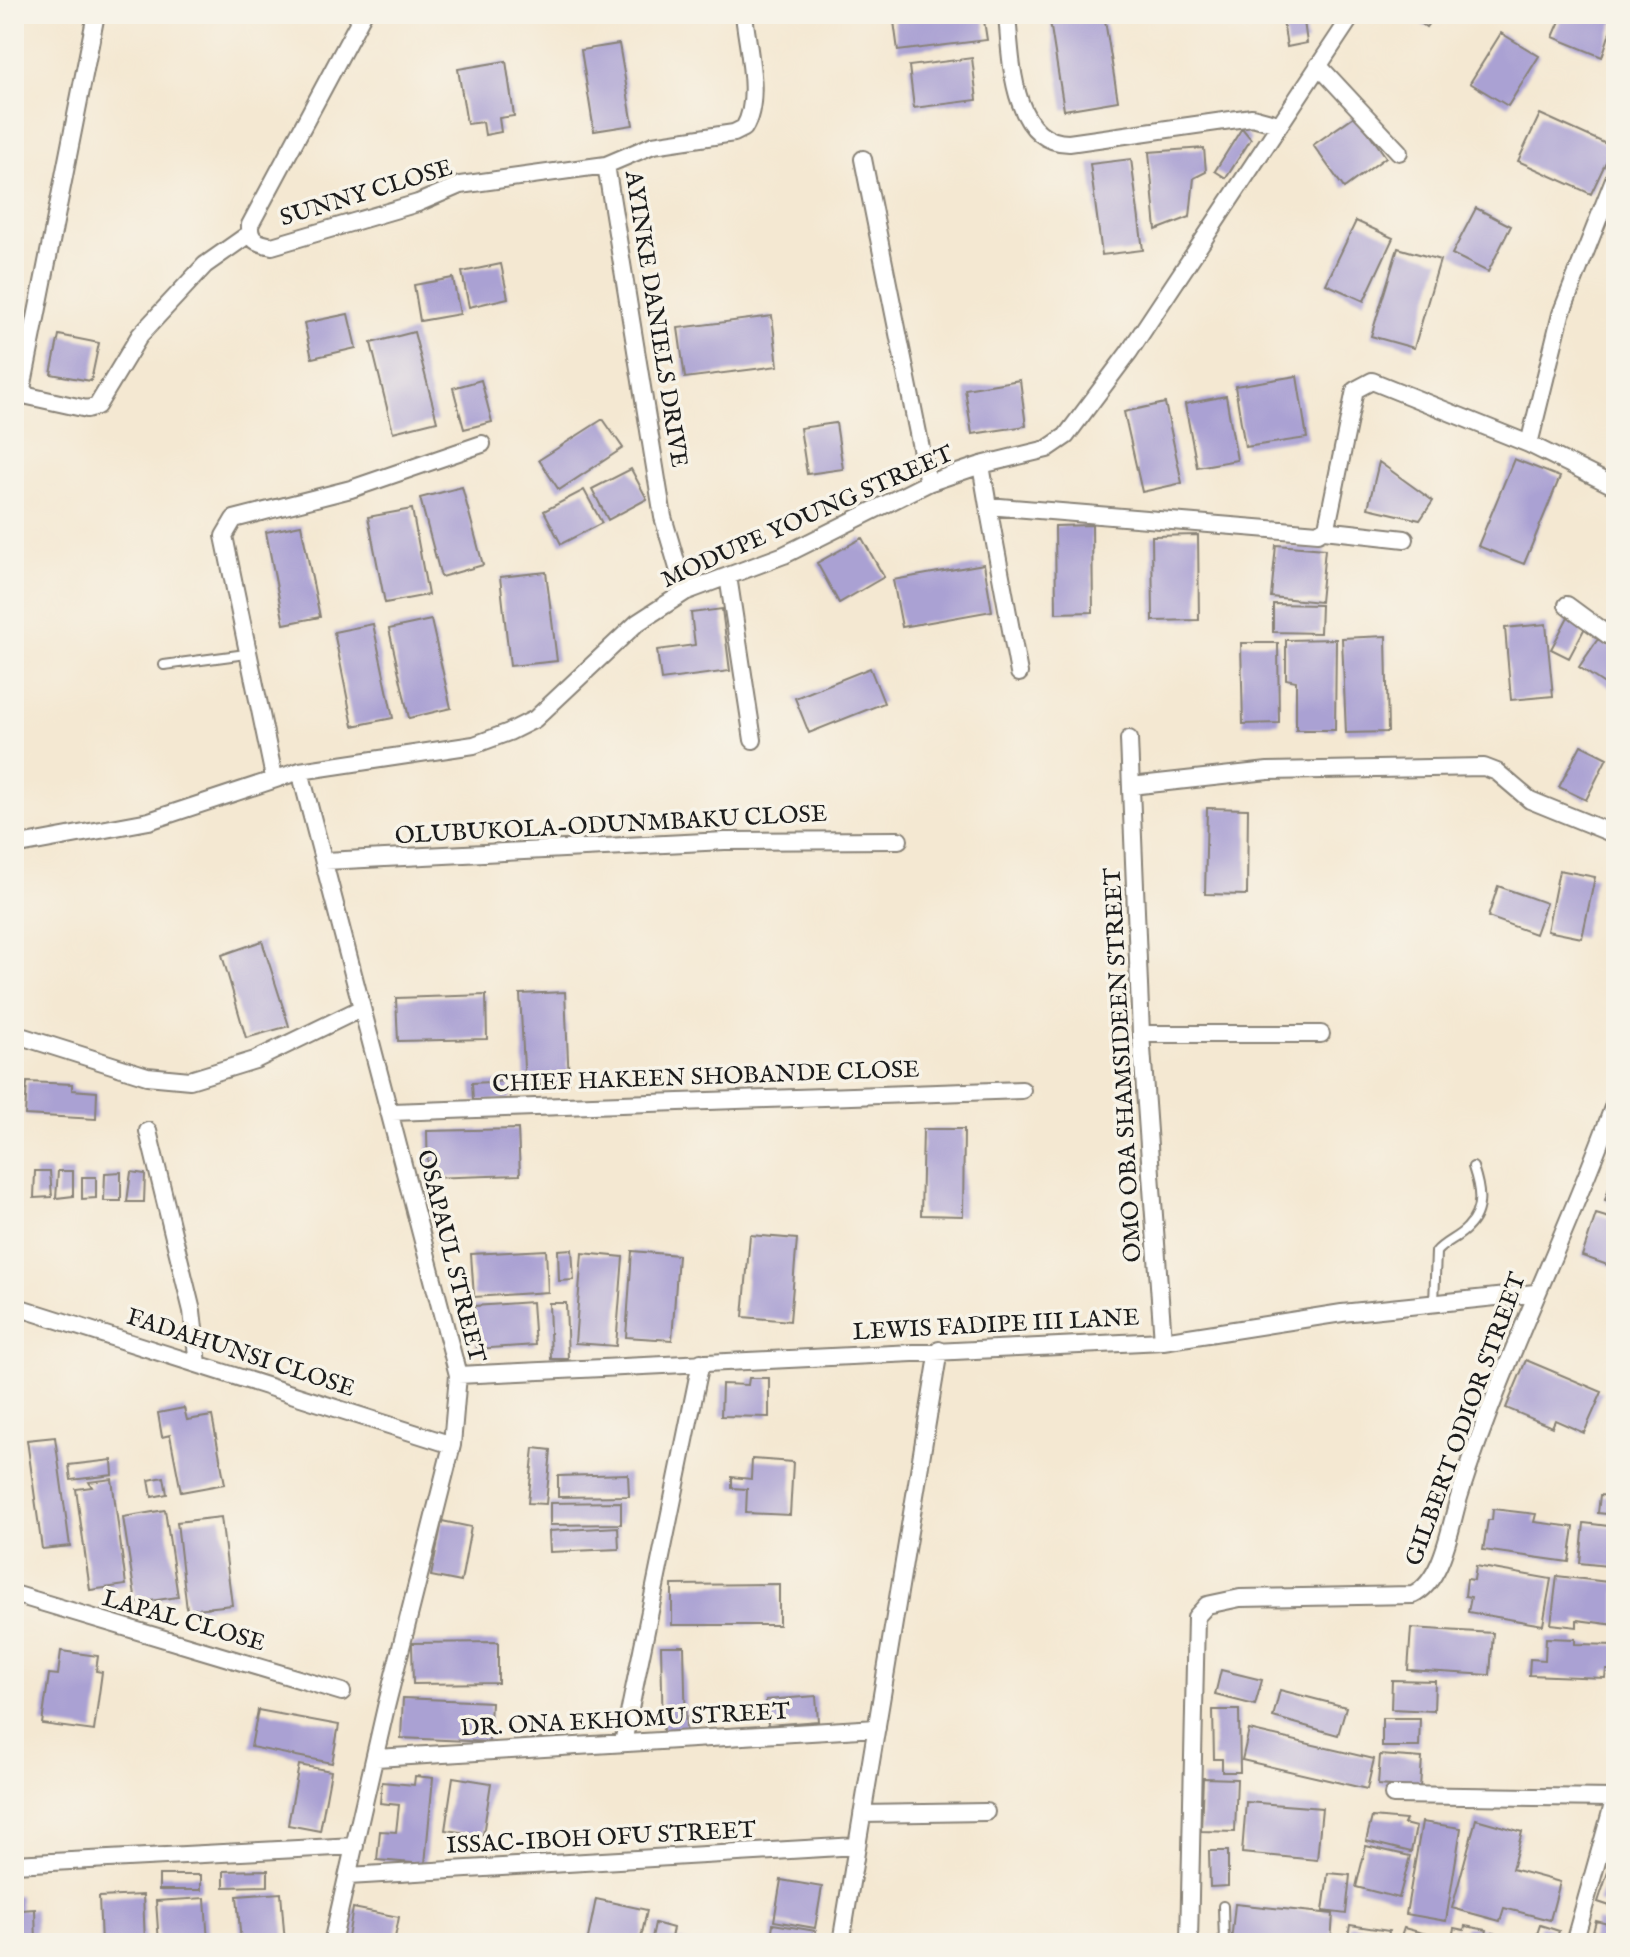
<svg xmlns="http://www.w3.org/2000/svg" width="1630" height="1957" font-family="'IM FELL English',serif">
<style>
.building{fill:#aaa1d3}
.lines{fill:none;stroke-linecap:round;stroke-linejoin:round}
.service-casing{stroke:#888277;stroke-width:12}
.minor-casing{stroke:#888277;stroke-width:20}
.service{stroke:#fff;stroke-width:8}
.minor{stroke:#fff;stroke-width:16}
.labels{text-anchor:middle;stroke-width:7;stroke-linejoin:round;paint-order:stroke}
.street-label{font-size:24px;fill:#1c1c1c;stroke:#f7f3e8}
</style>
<rect width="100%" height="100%" fill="#f7f3e8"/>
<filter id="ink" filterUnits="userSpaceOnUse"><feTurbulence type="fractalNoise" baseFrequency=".0125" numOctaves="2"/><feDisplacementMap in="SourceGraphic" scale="16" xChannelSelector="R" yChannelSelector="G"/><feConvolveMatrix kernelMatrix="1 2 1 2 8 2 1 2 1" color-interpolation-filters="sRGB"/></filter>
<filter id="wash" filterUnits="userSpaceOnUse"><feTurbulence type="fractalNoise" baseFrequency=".006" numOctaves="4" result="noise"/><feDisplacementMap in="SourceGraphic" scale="32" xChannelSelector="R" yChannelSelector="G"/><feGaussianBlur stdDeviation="1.8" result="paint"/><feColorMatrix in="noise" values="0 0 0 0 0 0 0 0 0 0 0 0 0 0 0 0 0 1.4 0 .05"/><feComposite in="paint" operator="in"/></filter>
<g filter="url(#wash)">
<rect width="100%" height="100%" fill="#f4e8d2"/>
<g id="blocks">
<path class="building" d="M893 14H983L987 40 898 51Z
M1104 14 1118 101 1064 110 1049 15Z
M1282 14H1303L1307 43 1287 47Z
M1408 14H1436L1426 27Z
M1563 14H1616L1602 57 1553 37Z
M1501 33 1539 56 1508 106 1470 83Z
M619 44 633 125 594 131 581 50Z
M972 58 977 100 914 108 909 66Z
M506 61 514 116 499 118 501 132 485 135 483 122 467 124 458 69Z
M1540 114 1613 147 1591 194 1518 161Z
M1356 115 1386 157 1344 188 1313 145Z
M1242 128 1251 139 1226 178 1215 171Z
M1204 148 1206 172 1194 178 1190 217 1156 230 1149 152Z
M1131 159 1143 250 1102 255 1090 164Z
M1476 208 1511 226 1488 272 1452 254Z
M1356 221 1393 238 1364 301 1326 284Z
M1398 248 1440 260 1414 348 1371 336Z
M501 264 508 298 469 307 462 272Z
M453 278 460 314 420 321 414 285Z
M348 314 356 348 312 358 304 323Z
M772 316 778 366 685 378 678 328Z
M414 332 437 421 393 432 371 343Z
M59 335 99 343 91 381 51 374Z
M1297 376 1307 438 1245 447 1235 386Z
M481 380 492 422 464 429 453 388Z
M1020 380 1026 426 972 434 965 389Z
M1226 396 1237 460 1197 467 1185 404Z
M1165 403 1182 483 1142 492 1124 412Z
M603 419 623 448 559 490 539 460Z
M836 423 843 469 807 474 800 428Z
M1514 459 1560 477 1524 564 1478 546Z
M1379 462 1433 501 1420 520 1368 508Z
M631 469 647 499 608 520 592 489Z
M462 487 483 565 441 577 420 498Z
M584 490 602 523 561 544 544 511Z
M412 509 428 595 385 603 368 517Z
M301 525 320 617 284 624 266 532Z
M1092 525 1093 612 1056 613 1055 526Z
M1198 535 1199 620 1153 621 1152 536Z
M862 538 884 577 839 603 817 563Z
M1276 545 1325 549 1320 602 1271 597Z
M984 564 992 611 902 627 893 580Z
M546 572 557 661 510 666 500 577Z
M1273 604 1321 605 1320 633 1273 632Z
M722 609 730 671 661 680 657 650 695 645 691 613Z
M1570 613 1588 622 1569 658 1551 649Z
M431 620 451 708 409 718 389 629Z
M373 624 393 718 353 726 334 632Z
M1546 624 1553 696 1511 700 1505 628Z
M1386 636 1388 732 1346 733 1342 638Z
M1336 639 1335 730H1296V681L1286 679V640Z
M1598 639 1616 651V684L1612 689 1579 667Z
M1241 643H1278L1279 723 1243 724Z
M870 668 884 703 809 733 795 698Z
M1581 745 1607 758 1586 800 1559 787Z
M1207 808 1248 809 1247 895 1205 894Z
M1559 870 1595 877 1582 938 1547 931Z
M1498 886 1546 903 1535 934 1488 917Z
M262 941 289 1026 246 1038 222 955Z
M565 992 569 1083 525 1086 520 994Z
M486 995 487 1039 398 1041 396 998Z
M509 1081 510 1099 473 1101 472 1083Z
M27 1082 72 1084V1090L97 1092 96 1119 25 1115Z
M518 1129 520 1175 428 1178 427 1131Z
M923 1129H964L963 1216 921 1215Z
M1615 1170H1616V1204L1605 1200Z
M35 1171H50L52 1197 34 1198Z
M58 1171H73V1196L56 1198Z
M121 1172V1201H104L105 1173Z
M131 1172 145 1174 144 1202H127Z
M82 1177H96V1198L82 1199Z
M1596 1214 1616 1220V1268L1582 1256Z
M750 1235 797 1239 790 1321 743 1317Z
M572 1249 574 1280 559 1281 558 1250Z
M546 1250 548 1292 474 1297 471 1254Z
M632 1251 678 1255 672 1340 626 1337Z
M582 1253 623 1257 616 1346 575 1343Z
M532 1302 535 1345 477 1349 474 1306Z
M549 1303H566L568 1359H551Z
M1526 1360 1602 1392 1584 1433 1555 1420 1552 1427 1506 1408Z
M749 1378H769V1417L721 1416 722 1384 748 1385Z
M184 1408 187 1420 212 1416 225 1484 181 1492 170 1435 162 1437 158 1413Z
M55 1437 70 1546 42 1549 27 1440Z
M534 1448 551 1450 546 1504 528 1503Z
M752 1459 793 1462 790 1515 746 1513 747 1489 732 1488V1477L751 1479Z
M112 1460 113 1475 71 1480 69 1465Z
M628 1474 629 1496 558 1497V1476Z
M164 1477 167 1494 152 1497 149 1480Z
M112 1479 126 1585 90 1590 76 1489 92 1487 89 1482Z
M1600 1495 1616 1497V1515L1598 1513Z
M621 1502V1524L550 1525V1503Z
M1493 1509 1536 1514 1534 1522 1574 1527 1569 1562 1483 1550 1488 1520H1492Z
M165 1510 178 1597 136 1603 123 1517Z
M221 1517 232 1605 187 1610 177 1522Z
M442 1521 471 1527 461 1582 431 1576Z
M1584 1523 1616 1527V1567L1580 1563Z
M618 1527 619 1549 550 1552 549 1531Z
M1476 1566 1551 1579 1543 1625 1468 1612 1471 1597 1465 1596 1467 1579 1474 1580Z
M1557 1576 1616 1583V1625L1577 1620V1627L1551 1624Z
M779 1584V1625H672V1585Z
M1411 1628 1493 1633 1490 1675 1408 1670Z
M1546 1638 1575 1639V1644L1616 1645V1670H1606L1605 1678 1529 1675 1530 1659 1545 1660Z
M498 1642V1683L413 1684 412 1643Z
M661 1646H684L686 1733H663Z
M61 1651 98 1656 96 1671 102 1672 94 1731 42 1724 49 1674 58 1675Z
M1221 1670 1262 1680 1255 1705 1215 1695Z
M1392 1680 1435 1681 1434 1711 1391 1709Z
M1280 1690 1346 1707 1338 1735 1273 1717Z
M816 1696 818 1721 768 1725 766 1700Z
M403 1698 491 1702 489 1742 401 1738Z
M258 1710 339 1725 332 1763 251 1747Z
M1213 1710H1239L1240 1772H1222V1759H1214Z
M1382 1718H1420L1419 1747H1382Z
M1249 1730 1374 1759 1367 1789 1242 1760Z
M1380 1755 1422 1758 1420 1788 1378 1785Z
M299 1765 331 1771 320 1831 288 1825Z
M415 1776 433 1778 425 1864 377 1860 380 1831 396 1832 399 1805 380 1803 382 1782 414 1785Z
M453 1777 491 1783 483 1835 445 1830Z
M1203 1778 1237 1779 1235 1832 1201 1831Z
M1246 1802 1322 1808 1317 1860 1242 1853Z
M1372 1817 1406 1820 1404 1824 1416 1827 1411 1852 1366 1841Z
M1476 1819 1522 1832 1512 1869 1560 1882 1550 1920 1504 1908 1500 1921 1452 1908Z
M1422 1822 1461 1828 1446 1921 1406 1914Z
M1366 1846 1410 1856 1399 1898 1356 1887Z
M1209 1851H1228V1886L1210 1887Z
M1613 1857 1616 1858V1908L1598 1902Z
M268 1870V1886L224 1887V1871Z
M1328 1873 1350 1875 1346 1914 1323 1911Z
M159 1875H201V1890H159Z
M781 1880 822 1887 815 1928 774 1921Z
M281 1893 285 1943H241L237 1896Z
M14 1895H20L21 1910 35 1909 36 1943H14Z
M143 1895 145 1943H101L99 1897Z
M205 1898 208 1943H159L156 1901Z
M596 1899 647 1910 640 1943H587Z
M1235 1904 1333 1914 1331 1943 1231 1942Z
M353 1908 399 1917 394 1943H347Z
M1596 1921 1616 1926V1943H1590Z
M655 1923 673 1928 671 1937 690 1943H651Z
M773 1924 816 1931 814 1943H770Z
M1350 1925 1389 1931 1387 1943H1347Z
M1540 1925 1559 1931 1555 1943H1534Z
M1465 1926 1487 1930 1484 1943H1451L1454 1928 1464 1930Z
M1404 1928 1445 1939 1444 1943H1399Z
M1493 1933 1518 1939 1517 1943H1490Z"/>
</g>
</g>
<g filter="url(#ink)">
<use href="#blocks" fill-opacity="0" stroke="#888277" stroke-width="2"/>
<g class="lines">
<defs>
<path id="service" d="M164 665 246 654
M1434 1303 1436 1252C1444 1242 1458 1238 1467 1228 1485 1210 1480 1188 1473 1167
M1223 1906 1224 1943"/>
<path id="minor" d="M96 14 22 389 28 396 87 409 97 406 140 335 205 265 249 234
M363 14 250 225C249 241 258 243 272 246L418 203 460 185 606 165 653 145 734 133 744 128C762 99 747 47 744 14
M1007 14C1011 57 1011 143 1069 143L1252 117 1278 124
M1318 65 1399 152
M863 159 928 483
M606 165 663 517 685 592
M1529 444 1561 314 1616 174
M981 465 988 506 1318 533 1327 527 1355 390 1372 381 1529 444 1616 487
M988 506 1019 673
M1324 530 1405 539
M728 576 753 740
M1567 605 1616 641
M1129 739 1141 1034 1163 1341
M300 771 458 1375 452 1445 386 1707 332 1943
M274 777 224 536 234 519 351 489 482 444
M1131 786 1268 771 1484 767 1497 772 1530 800 1616 835
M14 846 149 821 300 771 474 745 509 732 535 719 637 623 685 592 784 555 928 483 981 465 1047 449 1066 436 1129 352 1353 14
M325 861 725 841 899 840
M14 1034 147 1076 190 1080 255 1060 362 1008
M1141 1034H1321
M392 1112 1022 1090
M148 1131 192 1311 198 1364
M14 1306 452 1445
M458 1375 1163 1341 1342 1313 1535 1293
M14 1594 342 1692
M623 1743 701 1362
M376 1758 877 1728
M1393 1795 1614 1798
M862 1814 986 1812
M14 1864 355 1846
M348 1876 857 1846
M841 1943 939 1350
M1189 1943 1196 1617 1207 1605 1240 1598 1413 1595C1444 1580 1450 1525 1460 1494 1503 1358 1569 1232 1616 1099
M1574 1943 1616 1794"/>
</defs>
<use href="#service" class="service-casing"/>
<use href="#minor" class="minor-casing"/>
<use href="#service" class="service"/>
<use href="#minor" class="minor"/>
</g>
</g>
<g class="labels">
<g class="street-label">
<text transform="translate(366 192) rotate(-17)" y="8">SUNNY CLOSE</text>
<text transform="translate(657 319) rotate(81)" y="8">AYINKE DANIELS DRIVE</text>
<text transform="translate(807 516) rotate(-24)" y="8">MODUPE YOUNG STREET</text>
<text transform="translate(611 824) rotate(-3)" y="8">OLUBUKOLA-ODUNMBAKU CLOSE</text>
<text transform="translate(1122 1065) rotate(-93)" y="8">OMO OBA SHAMSIDEEN STREET</text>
<text transform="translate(706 1076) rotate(-2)" y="8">CHIEF HAKEEN SHOBANDE CLOSE</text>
<text transform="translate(452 1256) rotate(76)" y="8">OSAPAUL STREET</text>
<text transform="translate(996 1324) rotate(-3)" y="8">LEWIS FADIPE III LANE</text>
<text transform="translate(241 1352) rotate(18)" y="8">FADAHUNSI CLOSE</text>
<text transform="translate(1465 1419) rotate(-70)" y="8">GILBERT ODIOR STREET</text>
<text transform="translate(184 1620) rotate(16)" y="8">LAPAL CLOSE</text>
<text transform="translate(625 1719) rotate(-3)" y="8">DR. ONA EKHOMU STREET</text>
<text transform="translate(601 1837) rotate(-3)" y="8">ISSAC-IBOH OFU STREET</text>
</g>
</g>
<rect width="1630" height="1957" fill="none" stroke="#f7f3e8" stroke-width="48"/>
</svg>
